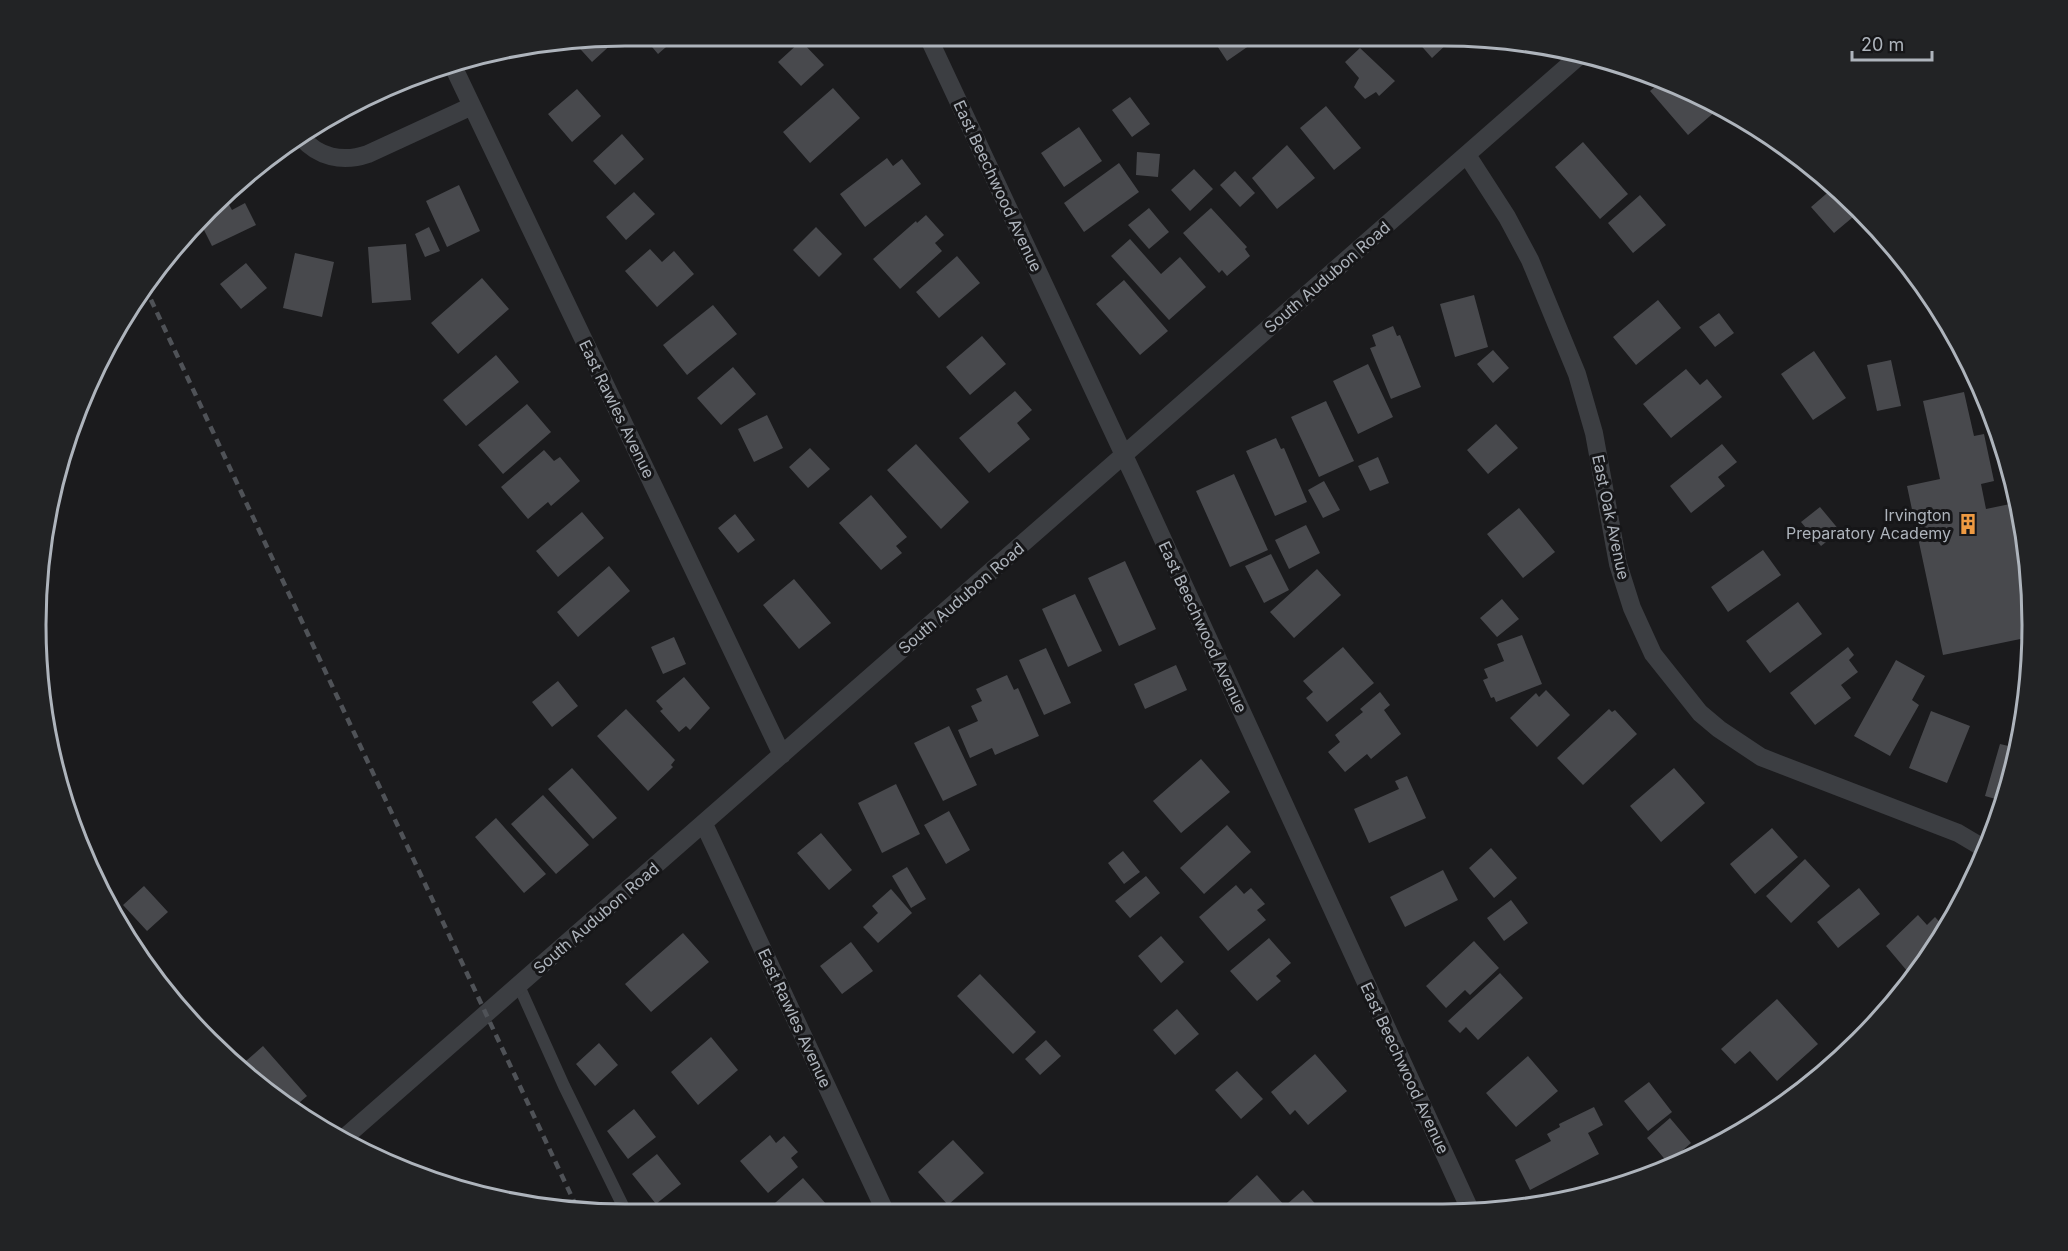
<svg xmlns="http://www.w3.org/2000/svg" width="2068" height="1251" font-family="Inter,sans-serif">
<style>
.building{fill:#48494d}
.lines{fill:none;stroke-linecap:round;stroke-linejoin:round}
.service{stroke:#3c3e42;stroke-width:12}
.minor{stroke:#3c3e42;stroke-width:18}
.rail{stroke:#4f5257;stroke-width:4.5;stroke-dasharray:8 6;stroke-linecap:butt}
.labels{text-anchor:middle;stroke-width:6;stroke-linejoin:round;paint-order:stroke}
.street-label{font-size:16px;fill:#aeb4bc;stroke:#161618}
.poi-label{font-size:16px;fill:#aeb4bc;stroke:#161618;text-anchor:end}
.rim{fill:none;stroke:#aeb4bc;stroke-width:3}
</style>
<rect width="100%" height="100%" fill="#1b1b1d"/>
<path class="building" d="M573 41H615L592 62Z
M647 41H673L658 54Z
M801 41 824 65 801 86 778 62Z
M1214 41H1252L1253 43 1227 61Z
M1417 41H1450L1432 58Z
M1360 48 1395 81 1379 96 1376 92 1365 99 1354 87 1359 78 1345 62Z
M1663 80 1668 81 1717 110 1688 135 1650 91Z
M833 88 860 118 810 163 783 132Z
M577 89 601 116 572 142 548 114Z
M1130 97 1150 124 1132 137 1112 110Z
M1326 106 1361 148 1334 170 1300 128Z
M1079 127 1102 161 1064 187 1041 153Z
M622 134 644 159 615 185 593 161Z
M1583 142 1628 194 1600 219 1555 167Z
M1287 145 1315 178 1277 209 1252 178Z
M1137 152 1160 154 1158 177 1136 175Z
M887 158 893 166 902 159 921 184 865 227 840 194Z
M1119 163 1139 192 1084 232 1064 203Z
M1194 169 1213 189 1190 211 1171 190Z
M1235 171 1255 193 1240 207 1220 185Z
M459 185 480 231 447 247 426 201Z
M1833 188 1859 212 1834 233 1811 207Z
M634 192 655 214 626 240 606 217Z
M1640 195 1666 225 1633 253 1608 223Z
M226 199 232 210 245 203 256 225 212 246 199 220 212 206Z
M1149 208 1169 232 1149 249 1128 225Z
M1211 208 1247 247 1245 249 1250 256 1227 276 1222 270 1219 273 1183 233Z
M926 215 944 235 935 243 942 251 900 289 873 259 916 221 917 223Z
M429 227 440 251 425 257 415 234Z
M816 227 842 254 819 277 793 250Z
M1130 239 1161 274 1180 257 1206 287 1169 320 1111 256Z
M406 244 411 300 372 303 368 247Z
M650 249 662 262 674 251 694 274 657 307 625 271Z
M295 253 334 262 322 317 283 308Z
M957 256 980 283 939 318 916 292Z
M246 263 267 288 241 309 220 284Z
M482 278 509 309 458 354 431 323Z
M1124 280 1168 331 1140 355 1096 304Z
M1474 295 1488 347 1455 357 1440 304Z
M1658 300 1681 328 1636 365 1613 337Z
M713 305 737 334 687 375 663 345Z
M1719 313 1734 333 1715 347 1699 327Z
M1393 326 1397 336 1400 335 1421 387 1391 399 1370 348 1376 346 1372 335Z
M982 336 1006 364 970 395 946 367Z
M1493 350 1509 368 1493 383 1477 364Z
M1814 351 1846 398 1813 420 1781 374Z
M496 355 519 382 466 426 443 400Z
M1891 360 1901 406 1877 411 1867 365Z
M1368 364 1393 417 1358 434 1333 381Z
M733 367 756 394 721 425 697 398Z
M1686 369 1700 385 1707 379 1722 397 1671 438 1643 404Z
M1015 391 1032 410 1017 423 1030 439 989 473 959 438Z
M1964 392 1974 436 1984 434 1994 481 1981 484 1986 509 2010 504 2006 487 2012 486 2025 540H2022L2027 566 2030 637 1943 655 1907 486 1940 479 1923 401Z
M1326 401 1354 461 1319 477 1291 417Z
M527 404 551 432 503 474 478 445Z
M767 415 783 448 754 462 738 429Z
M1496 424 1518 448 1488 474 1467 450Z
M1276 438 1281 449 1284 448 1307 502 1275 516 1246 451Z
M916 444 969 502 941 529 887 470Z
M1722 444 1737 462 1718 477 1725 486 1691 513 1670 486Z
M810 448 830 469 808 488 789 467Z
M544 450 554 461 560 457 580 481 551 506 548 502 528 519 501 487Z
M1378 457 1389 483 1370 491 1358 466Z
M1234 474 1268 550 1230 567 1196 491Z
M1324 481 1340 510 1323 518 1308 490Z
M871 495 907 537 896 546 902 553 881 570 839 523Z
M1820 507 1840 531 1821 546 1801 522Z
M1519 508 1555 552 1523 578 1487 534Z
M582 512 604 538 558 577 536 551Z
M735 514 755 540 738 553 718 528Z
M1306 525 1320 553 1289 569 1275 540Z
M1763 550 1781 575 1728 612 1711 587Z
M1271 554 1289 590 1264 603 1245 566Z
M1125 561 1156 629 1119 646 1088 578Z
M609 566 630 591 578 637 557 612Z
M1317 569 1341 595 1294 638 1270 612Z
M794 579 831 623 799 649 763 605Z
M1075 594 1102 651 1068 667 1042 609Z
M1502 599 1519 619 1497 637 1480 618Z
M1798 602 1822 634 1770 673 1746 641Z
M1522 635 1542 684 1496 702 1494 697 1491 698 1483 680 1488 678 1484 669 1504 661 1497 644Z
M674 637 686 664 663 674 651 647Z
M1343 647 1374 683 1327 722 1306 698 1313 692 1303 681Z
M1848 647 1854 655 1849 660 1858 672 1841 685 1851 698 1815 725 1790 693Z
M1046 648 1071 703 1044 715 1019 660Z
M1896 660 1925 676 1912 700 1919 705 1890 756 1854 736Z
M1176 665 1187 690 1145 709 1134 684Z
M1007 675 1014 690 1018 688 1039 736 995 755 992 748 970 758 958 730 978 721 971 706 982 701 976 689Z
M684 677 710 708 690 730 686 726 679 732 660 711 663 709 656 701Z
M558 681 578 706 552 727 532 702Z
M1546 690 1570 715 1537 747 1510 718 1536 693 1539 697Z
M1380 692 1390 705 1384 710 1401 734 1371 759 1367 754 1345 772 1328 752 1340 742 1335 735 1363 712 1360 709Z
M626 709 675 760 671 765 673 767 648 791 597 736Z
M1609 709 1612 712 1615 710 1637 734 1583 785 1557 758Z
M1931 711 1970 726 1947 783 1909 768Z
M949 726 977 785 943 801 914 743Z
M2000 744 2017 748 2012 778 2003 801 1985 796Z
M1201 759 1230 792 1181 833 1153 801Z
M572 768 617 818 593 839 548 789Z
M1674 768 1705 803 1661 842 1630 806Z
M1407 776 1426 818 1369 843 1354 809 1399 789 1395 781Z
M896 784 920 834 882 853 858 803Z
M543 795 589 845 556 874 511 824Z
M949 811 970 850 946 864 924 825Z
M496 818 546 874 524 893 475 837Z
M1227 825 1251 852 1204 894 1180 868Z
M1772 828 1798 857 1755 894 1730 864Z
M821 833 852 870 829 890 797 853Z
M1491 848 1517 878 1494 898 1469 868Z
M1123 851 1140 872 1124 884 1108 863Z
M1805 859 1830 886 1791 923 1766 896Z
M907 867 926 899 911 908 892 876Z
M1443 870 1458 900 1405 927 1390 897Z
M1146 876 1160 893 1130 918 1115 901Z
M1236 885 1244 894 1251 888 1265 904 1257 910 1266 920 1228 951 1199 917Z
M144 886 168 912 147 931 123 905Z
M1859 888 1880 914 1838 948 1817 922Z
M891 889 912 913 878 943 863 927 878 913 872 906Z
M1511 900 1528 923 1504 941 1487 918Z
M1918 915 1927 925 1935 917 1945 928 1913 978 1886 946Z
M683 933 709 962 651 1012 625 984Z
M1161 936 1184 962 1161 983 1138 956Z
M1269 938 1291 963 1276 976 1281 981 1257 1001 1230 971Z
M1474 941 1499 968 1470 995 1465 990 1446 1008 1426 986Z
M851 942 873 971 842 994 820 966Z
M1500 973 1523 998 1478 1040 1466 1027 1460 1033 1448 1021Z
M980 974 1036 1032 1013 1054 957 996Z
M1777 999 1818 1044 1777 1081 1750 1051 1735 1064 1721 1049Z
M1177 1009 1199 1034 1175 1055 1153 1030Z
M711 1037 738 1070 698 1105 671 1072Z
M1046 1040 1061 1056 1040 1075 1025 1059Z
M599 1043 618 1065 595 1086 576 1064Z
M263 1046 307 1096 293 1108 267 1093 239 1067Z
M1315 1054 1347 1091 1308 1125 1295 1110 1290 1115 1271 1092Z
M1528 1056 1558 1091 1516 1127 1486 1093Z
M1237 1071 1263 1099 1241 1119 1215 1090Z
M1649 1082 1672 1112 1648 1131 1624 1101Z
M1594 1107 1603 1125 1588 1133 1599 1154 1530 1190 1515 1160 1551 1141 1547 1134 1560 1127 1559 1124Z
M634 1109 656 1137 628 1159 607 1131Z
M1670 1118 1691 1143 1668 1163 1647 1138Z
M770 1135 776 1143 784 1136 798 1152 791 1158 798 1167 768 1193 740 1161Z
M953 1140 984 1173 948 1205 918 1172Z
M657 1154 681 1184 656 1204 632 1174Z
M1257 1175 1285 1206 1303 1190 1320 1209 1315 1213H1216Z
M803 1178 827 1205 820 1211H766Z
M1613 1178 1619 1185 1588 1196 1597 1188 1599 1191Z"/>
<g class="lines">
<path class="service" d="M519 986 564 1086 625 1210"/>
<path class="minor" d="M930 41 1137 483 1472 1214
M452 64 782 755
M301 137C318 157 342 163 368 154L472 106
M1467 155 1507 217 1530 260 1577 374 1594 433 1618 564 1632 608 1653 654 1700 713 1719 729 1761 757 1958 833 1985 849
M704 824 885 1211
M344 1138 1578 57"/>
<path class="rail" d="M145 287 578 1210"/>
</g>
<defs>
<symbol id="building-bare" viewBox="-9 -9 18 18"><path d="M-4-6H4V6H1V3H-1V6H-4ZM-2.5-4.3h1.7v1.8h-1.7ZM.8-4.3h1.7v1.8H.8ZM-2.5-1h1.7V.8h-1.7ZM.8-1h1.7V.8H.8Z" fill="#ee9a42" stroke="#161618" stroke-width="2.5" paint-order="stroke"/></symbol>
</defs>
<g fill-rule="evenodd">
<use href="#building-bare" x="1953" y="509" width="30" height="30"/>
</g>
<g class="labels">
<g class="street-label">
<text transform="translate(998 186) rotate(65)" y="6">East Beechwood Avenue</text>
<text transform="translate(1327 277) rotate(-41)" y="6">South Audubon Road</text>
<text transform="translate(617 409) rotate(64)" y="6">East Rawles Avenue</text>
<text transform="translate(1611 517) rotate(78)" y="6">East Oak Avenue</text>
<text transform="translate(961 598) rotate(-41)" y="6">South Audubon Road</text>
<text transform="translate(1203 627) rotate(65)" y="6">East Beechwood Avenue</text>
<text transform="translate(596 918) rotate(-41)" y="6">South Audubon Road</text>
<text transform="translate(795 1018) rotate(65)" y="6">East Rawles Avenue</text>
<text transform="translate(1405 1068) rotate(65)" y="6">East Beechwood Avenue</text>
</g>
<g class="poi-label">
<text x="1951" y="521">Irvington<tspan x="1951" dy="18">Preparatory Academy</tspan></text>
</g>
</g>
<path d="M0 0H2068V1251H0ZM625 46H1443A579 579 0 0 1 2022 625V625A579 579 0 0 1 1443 1204H625A579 579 0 0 1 46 625V625A579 579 0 0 1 625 46Z" fill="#222325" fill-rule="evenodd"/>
<path class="rim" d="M625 46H1443A579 579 0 0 1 2022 625V625A579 579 0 0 1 1443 1204H625A579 579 0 0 1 46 625V625A579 579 0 0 1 625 46Z"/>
<path d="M1852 51v9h80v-9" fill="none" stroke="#aeb4bc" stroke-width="3"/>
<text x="1861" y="51" font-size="18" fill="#aeb4bc" stroke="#161618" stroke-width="4.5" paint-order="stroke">20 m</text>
</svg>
